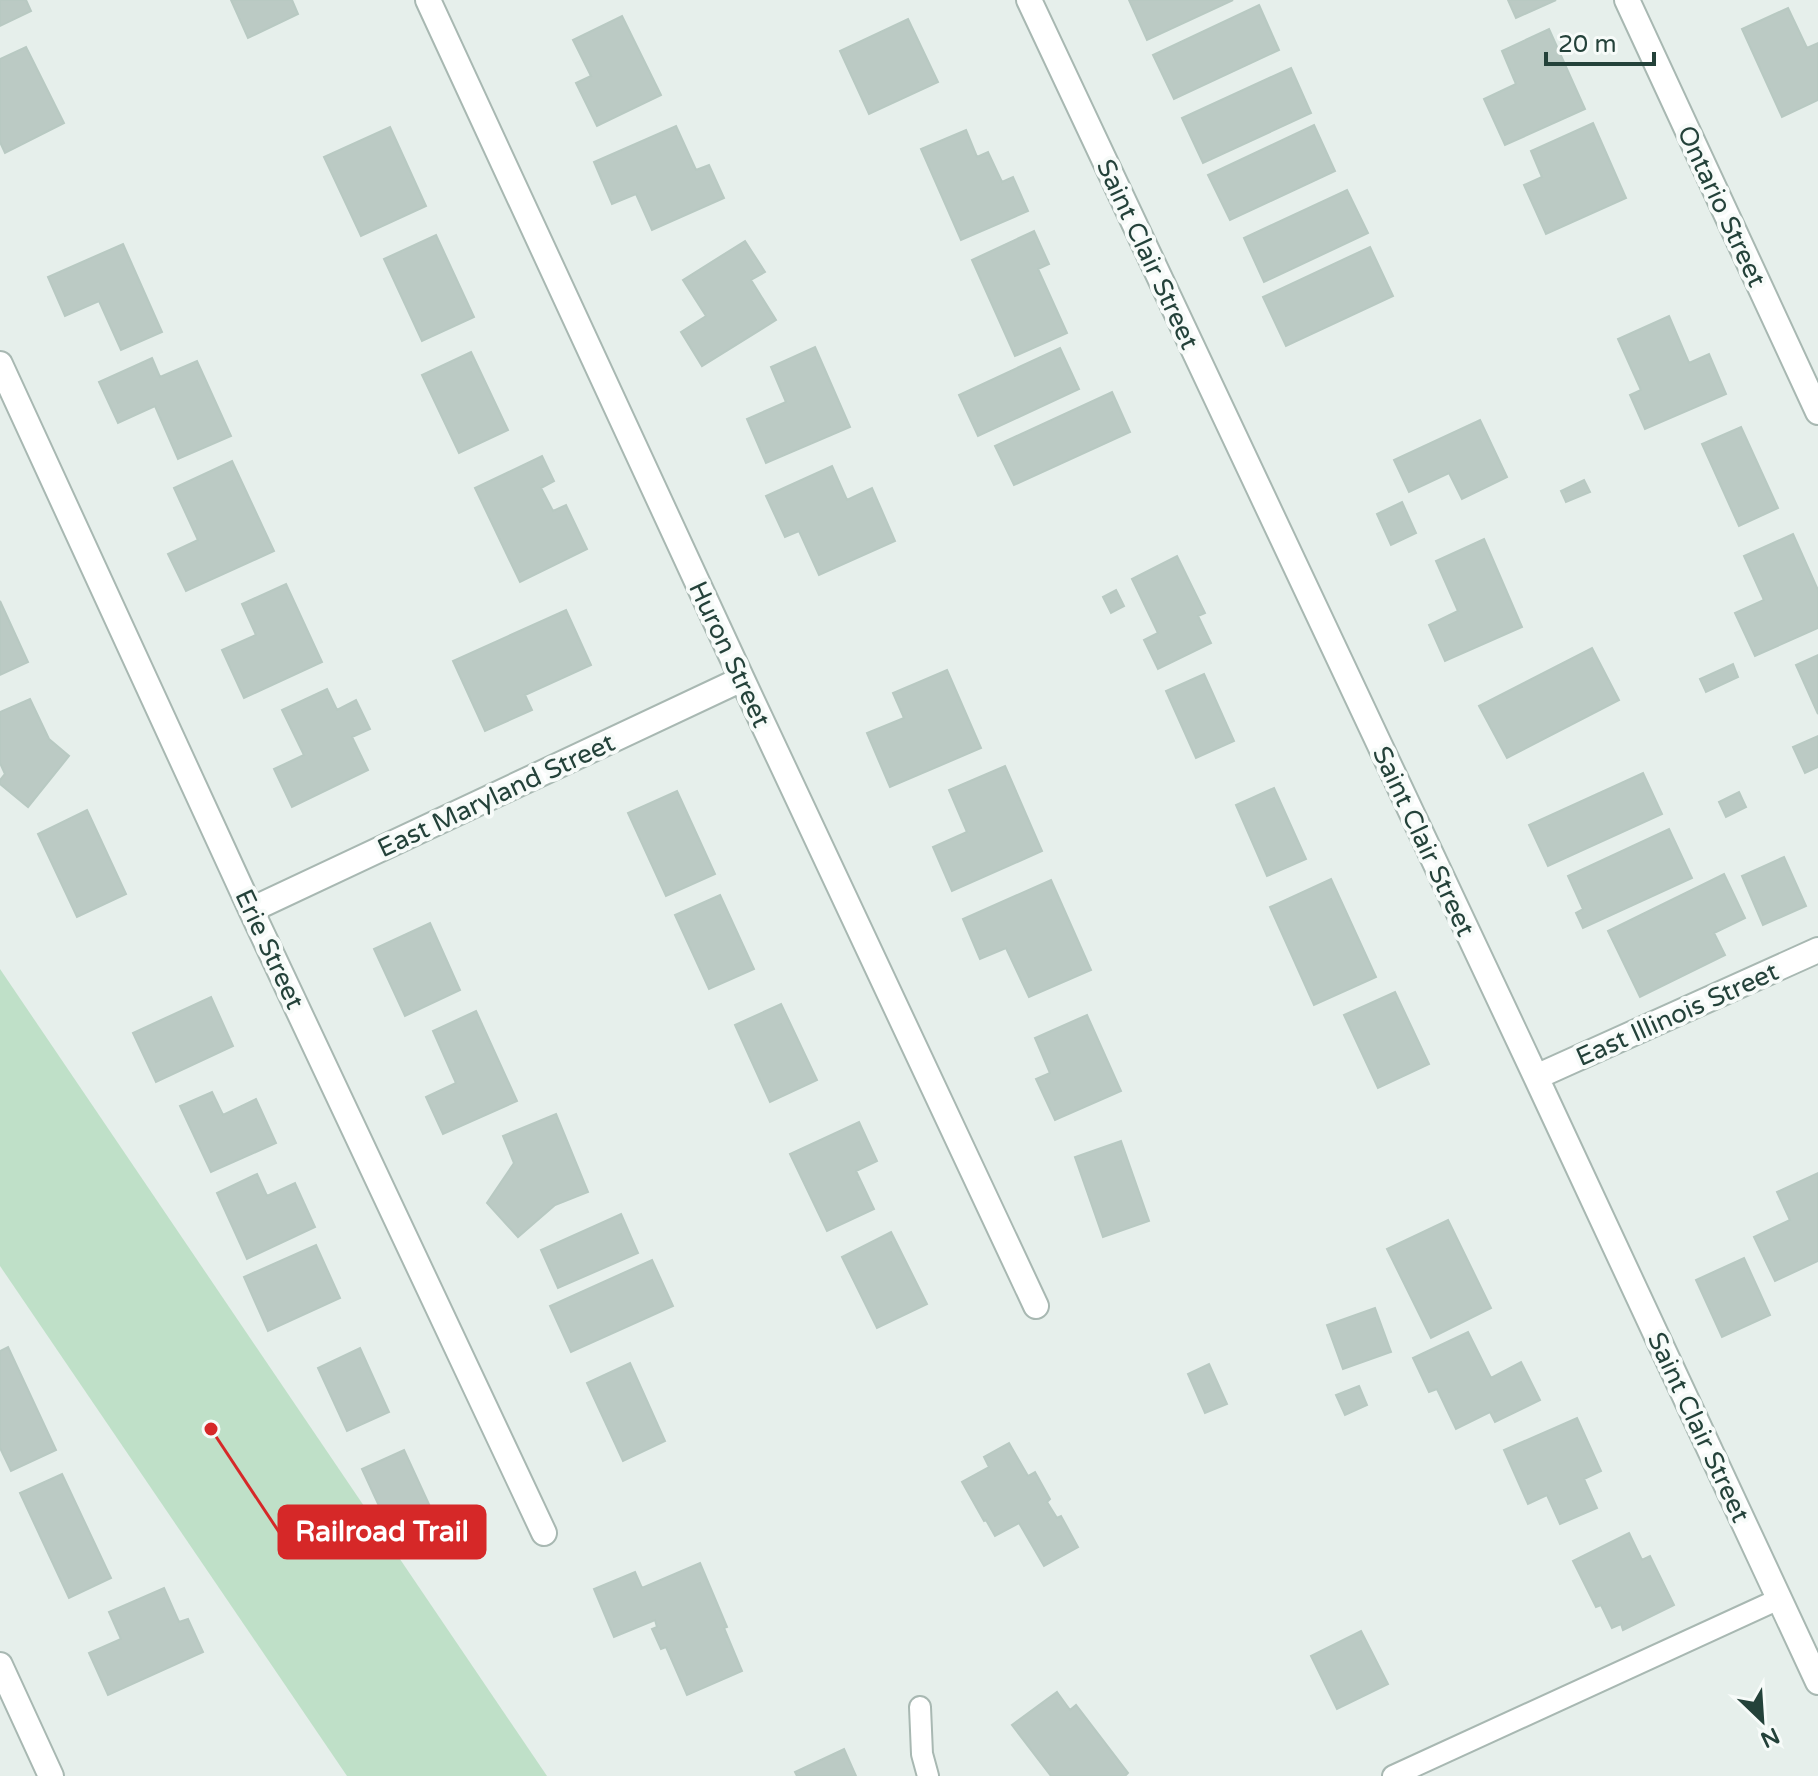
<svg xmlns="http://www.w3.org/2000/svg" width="1818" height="1776" font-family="'Varela Round',sans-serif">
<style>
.green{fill:#bfe0c8}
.building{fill:#bbcac4;stroke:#b8c9c2;stroke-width:2}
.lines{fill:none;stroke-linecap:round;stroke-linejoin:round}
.service-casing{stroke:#a8b8b2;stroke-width:24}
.minor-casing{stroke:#a8b8b2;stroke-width:28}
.service{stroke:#fff;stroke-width:20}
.minor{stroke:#fff;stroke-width:24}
.labels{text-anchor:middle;stroke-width:8;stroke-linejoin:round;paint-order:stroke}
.street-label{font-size:26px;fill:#24423a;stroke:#f7fbf9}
.leader{fill:none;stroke:#d62828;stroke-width:3}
.callout-dot{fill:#d62828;stroke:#f7fbf9;stroke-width:3}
.callout{fill:#d62828;stroke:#d62828;stroke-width:3}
.callout-label{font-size:28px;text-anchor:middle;font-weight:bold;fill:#fff}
</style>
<rect width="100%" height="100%" fill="#e6efeb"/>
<path class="green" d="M0 969 547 1776H347L0 1266Z"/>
<path class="building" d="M0 0H26L31 11 0 26Z
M231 0H292L298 14 248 38Z
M1129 0H1233L1147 40Z
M1508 0H1556L1516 18Z
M1259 5 1279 50 1174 99 1153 55Z
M1788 8 1807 48 1818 43V100L1782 117 1742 29Z
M622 16 661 95 597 126 576 83 591 76 573 40Z
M908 19 938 82 869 114 840 51Z
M1549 29 1585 109 1505 145 1484 99 1516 84 1502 51Z
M26 47 64 123 5 153 0 142V59Z
M1291 68 1311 113 1203 163 1182 118Z
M1593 123 1626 198 1546 234 1524 185 1542 177 1531 151Z
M1314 125 1335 171 1230 220 1208 175Z
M676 126 696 170 709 165 724 198 652 230 636 194 612 204 594 162Z
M390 127 426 206 361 236 324 157Z
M966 130 977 157 988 152 1002 182 1013 177 1028 211 961 240 921 149Z
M1347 190 1368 233 1264 282 1244 238Z
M1034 231 1049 264 1038 269 1067 333 1015 356 972 260Z
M436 235 474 317 422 341 384 259Z
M745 241 765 272 751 280 776 320 702 366 681 332 706 316 683 280Z
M123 244 162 332 121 350 99 301 65 316 48 277Z
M1370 247 1393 296 1286 346 1263 297Z
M1669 316 1689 363 1709 354 1726 394 1645 429 1630 395 1641 390 1618 339Z
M815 347 850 427 766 463 747 419 786 402 771 367Z
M1060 348 1079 389 978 436 959 395Z
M471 352 508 430 459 453 422 375Z
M152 358 160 377 197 361 231 436 178 459 155 406 118 423 99 382Z
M1112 392 1130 432 1014 485 995 446Z
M1480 420 1507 477 1462 499 1449 473 1409 492 1394 460Z
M1741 427 1778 508 1739 526 1702 444Z
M542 456 554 481 541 488 553 511 566 505 587 549 520 582 475 488Z
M232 461 274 551 186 591 168 554 198 540 174 488Z
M832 466 847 500 872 488 895 541 819 575 799 531 785 537 766 496Z
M1584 480 1590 492 1566 502 1561 491Z
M1402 502 1416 533 1391 545 1377 514Z
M1793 534 1818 590V628L1755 656 1735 613 1764 600 1744 556Z
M1484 539 1522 627 1445 661 1429 625 1458 611 1436 561Z
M1177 556 1205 613 1198 616 1211 643 1158 669 1144 640 1158 633 1132 579Z
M286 584 322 662 244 698 222 650 256 635 242 604Z
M1116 590 1124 606 1111 613 1103 597Z
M0 601 28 662 0 675Z
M566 610 591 665 525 695 532 710 485 731 453 661Z
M1592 648 1619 700 1507 758 1479 706Z
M1818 655V714L1796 665Z
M1733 664 1738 677 1706 692 1700 679Z
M947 670 981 748 890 787 867 733 904 718 893 693Z
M1204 674 1234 741 1196 758 1166 691Z
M327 689 337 710 356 700 370 729 352 737 368 770 292 807 274 769 304 755 282 710Z
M30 699 49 739 69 756 28 807 0 784V780L5 774 0 763V712Z
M1818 736V767L1805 773 1793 747Z
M1005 766 1042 851 952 891 933 847 967 832 949 790Z
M1643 773 1662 814 1548 866 1529 825Z
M1274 788 1306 859 1267 876 1236 805Z
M677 791 715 874 666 896 628 813Z
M1739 792 1746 807 1726 817 1719 802Z
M87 810 126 894 77 917 38 834Z
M1669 829 1692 878 1583 928 1576 913 1583 909 1568 876Z
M1784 857 1806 906 1763 925 1742 876Z
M1724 874 1745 918 1714 933 1725 955 1640 997 1608 931Z
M1331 879 1376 977 1314 1005 1270 907Z
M1051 880 1091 970 1029 997 1006 948 980 959 963 919Z
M720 895 754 969 709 989 675 915Z
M430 923 460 990 405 1016 374 949Z
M1395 992 1429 1064 1378 1088 1344 1015Z
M211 997 233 1046 156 1082 133 1033Z
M781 1004 817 1080 770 1102 735 1025Z
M476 1011 517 1101 443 1134 426 1097 456 1083 433 1031Z
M1087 1015 1121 1091 1055 1120 1036 1079 1050 1073 1035 1038Z
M212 1092 223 1115 256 1099 276 1143 211 1172 180 1106Z
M556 1114 588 1192 555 1205 518 1237 487 1203 514 1163 503 1136Z
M859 1122 877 1161 856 1171 874 1209 827 1231 790 1154Z
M1121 1141 1149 1221 1103 1237 1075 1157Z
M1818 1173V1261L1775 1281 1754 1237 1790 1220 1777 1192Z
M257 1174 267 1196 295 1183 315 1227 247 1259 217 1193Z
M621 1214 638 1253 558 1288 541 1250Z
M1448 1220 1491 1308 1431 1338 1387 1249Z
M891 1232 927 1304 877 1328 842 1257Z
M316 1245 340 1298 268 1331 244 1277Z
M1744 1258 1770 1315 1722 1337 1696 1280Z
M652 1260 673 1306 571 1352 550 1306Z
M1375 1308 1391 1352 1343 1369 1327 1325Z
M1468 1332 1491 1378 1521 1362 1540 1400 1495 1422 1490 1412 1456 1429 1437 1389 1429 1392 1413 1358Z
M8 1347 56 1450 11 1471 0 1448V1351Z
M360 1348 389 1412 347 1431 318 1368Z
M630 1363 665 1441 623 1461 587 1383Z
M1209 1364 1227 1404 1205 1413 1188 1374Z
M1359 1386 1367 1405 1345 1415 1336 1395Z
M1577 1418 1601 1471 1584 1479 1597 1508 1560 1524 1547 1495 1528 1504 1504 1450Z
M1009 1443 1028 1476 1035 1472 1050 1499 1047 1502 1057 1518 1061 1516 1078 1547 1044 1566 1019 1523 995 1536 986 1520 984 1521 962 1482 989 1467 984 1457Z
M404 1450 433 1513 391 1532 362 1469Z
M62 1474 111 1578 69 1598 20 1493Z
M1629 1533 1642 1560 1650 1556 1674 1605 1623 1630 1621 1624 1612 1628 1601 1605 1596 1607 1573 1561Z
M700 1563 727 1627 724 1628 742 1671 687 1695 666 1647 661 1649 652 1629 657 1627 655 1620 614 1637 594 1589 635 1572 642 1588Z
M164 1588 179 1622 188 1619 203 1652 108 1695 89 1653 121 1639 109 1612Z
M1361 1631 1388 1684 1337 1709 1311 1656Z
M1057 1692 1070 1710 1076 1705 1128 1773 1125 1776H1051L1012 1725Z
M844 1749 856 1776H797L795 1772Z"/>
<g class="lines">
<defs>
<path id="service" d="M920 1707 922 1754 928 1776
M1393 1776 1779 1599"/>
<path id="minor" d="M428 0 742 679 1036 1306
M1029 0 1536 1077 1818 1682
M1627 0 1818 412
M0 364 251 910 544 1533
M251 910 742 679
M1536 1077 1818 950
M0 1665 51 1776"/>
</defs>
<use href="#service" class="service-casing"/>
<use href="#minor" class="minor-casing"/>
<use href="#service" class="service"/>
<use href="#minor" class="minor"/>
</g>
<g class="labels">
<g class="street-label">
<text transform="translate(1722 206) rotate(65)" y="9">Ontario Street</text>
<text transform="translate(1148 254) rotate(65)" y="9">Saint Clair Street</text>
<text transform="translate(730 654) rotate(65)" y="9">Huron Street</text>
<text transform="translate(496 795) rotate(-25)" y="9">East Maryland Street</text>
<text transform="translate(1424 841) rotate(65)" y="9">Saint Clair Street</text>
<text transform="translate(270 949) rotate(65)" y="9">Erie Street</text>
<text transform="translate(1677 1014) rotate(-24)" y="9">East Illinois Street</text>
<text transform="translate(1699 1427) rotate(65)" y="9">Saint Clair Street</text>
</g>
</g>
<path class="leader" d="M211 1429L279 1532"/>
<circle class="callout-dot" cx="211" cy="1429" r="8"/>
<rect class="callout" x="279" y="1506" width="206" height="52" rx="8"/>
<g class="callout-label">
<text x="382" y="1541">Railroad Trail</text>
</g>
<g transform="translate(1762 1720) rotate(155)" stroke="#f7fbf9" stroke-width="6" paint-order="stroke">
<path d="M0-6L14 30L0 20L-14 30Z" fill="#24423a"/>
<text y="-12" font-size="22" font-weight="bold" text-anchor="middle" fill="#24423a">N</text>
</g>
<path d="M1546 52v12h108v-12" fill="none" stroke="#24423a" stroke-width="4"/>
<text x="1558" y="52" font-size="24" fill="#24423a" stroke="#f7fbf9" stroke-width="6" paint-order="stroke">20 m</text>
</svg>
